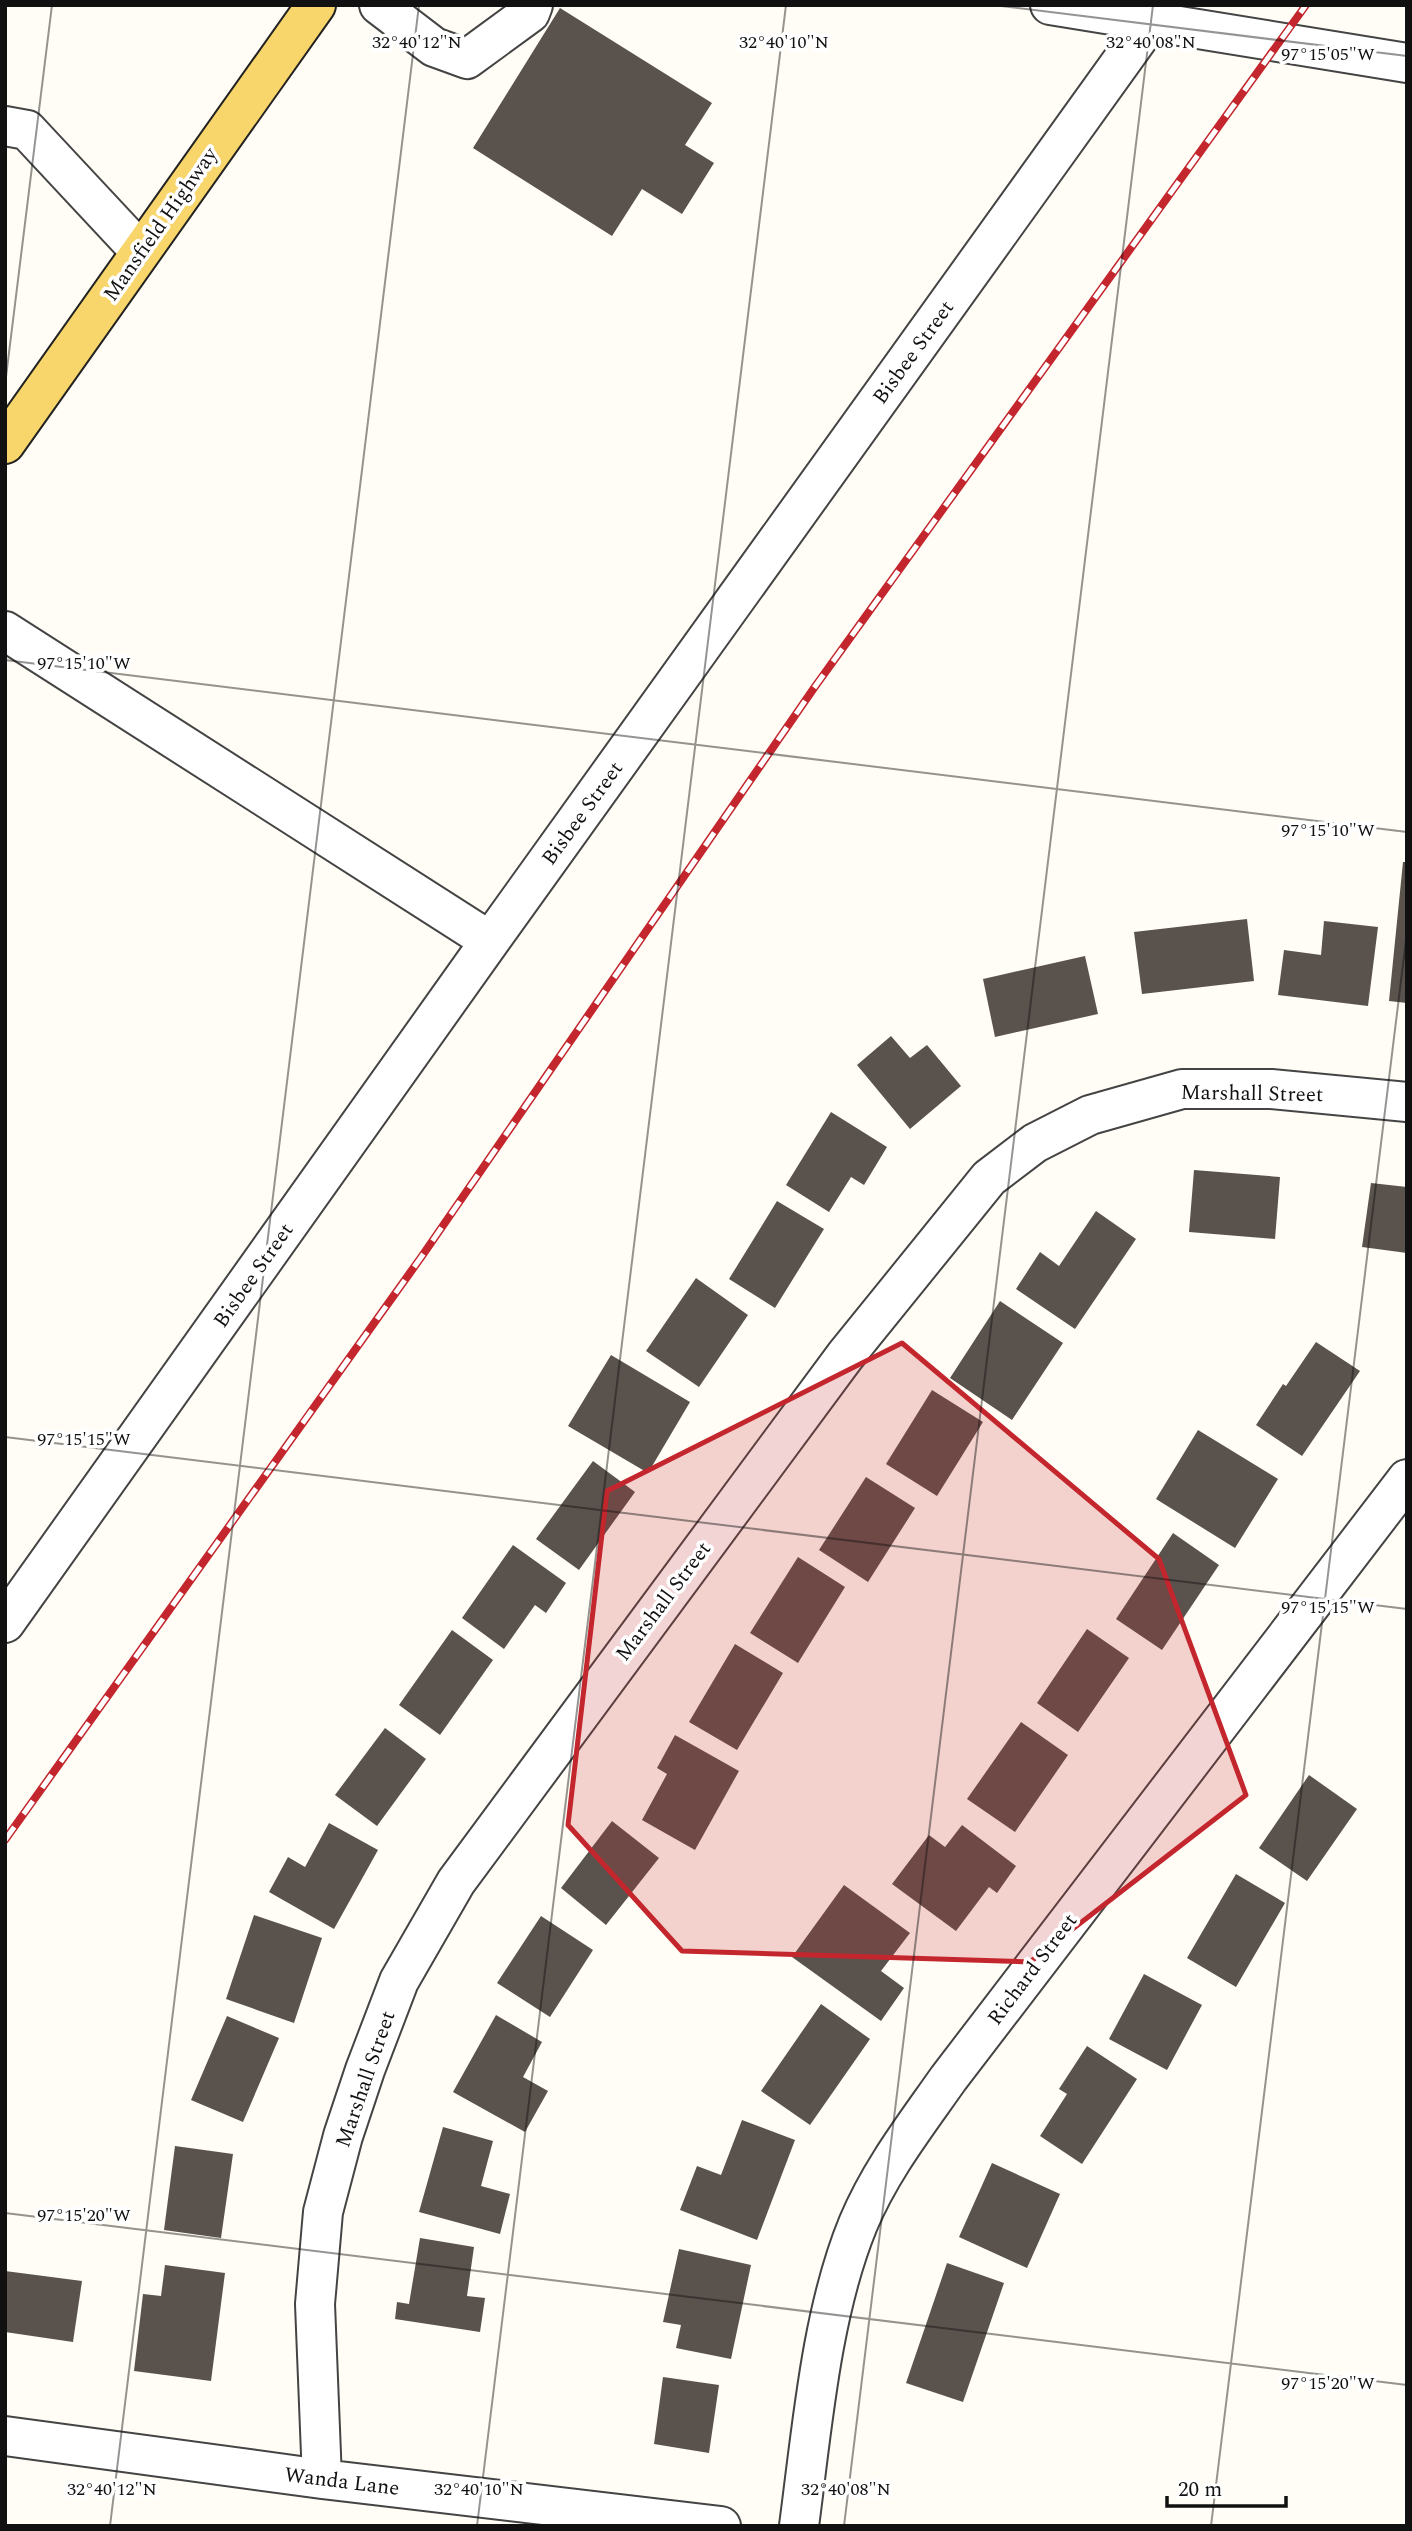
<svg xmlns="http://www.w3.org/2000/svg" width="1412" height="2531" font-family="Spectral,serif">
<style>
.building{fill:#5a524d}
.lines{fill:none;stroke-linecap:round;stroke-linejoin:round}
.minor-casing{stroke:#444;stroke-width:42}
.major-casing{stroke:#222;stroke-width:42}
.minor{stroke:#fff;stroke-width:38}
.major{stroke:#f9d66b;stroke-width:38}
.rail-casing{stroke:#c4262e;stroke-width:8}
.rail{stroke:#fff;stroke-width:5;stroke-dasharray:16;stroke-linecap:butt}
.marked{fill:#c4262e;fill-opacity:0.2;stroke:#c4262e;stroke-width:5;stroke-linejoin:round}
.ticks{fill:none;stroke:#111;stroke-width:2;stroke-opacity:0.45}
.labels{text-anchor:middle;stroke-width:7;stroke-linejoin:round;paint-order:stroke}
.street-label{font-size:21px;fill:#111;stroke:#fff}
.ticks-label{font-size:18px;text-anchor:middle;fill:#111;stroke:#fff;stroke-width:7;stroke-linejoin:round;paint-order:stroke}
</style>
<rect width="100%" height="100%" fill="#fffdf5"/>
<path class="building" d="M560 8 712 103 685 145 714 163 682 214 642 189 612 236 473 148Z
M1403 862H1407V1003L1389 1001Z
M1247 919 1254 981 1142 994 1134 932Z
M1324 921 1378 927 1368 1006 1278 995 1284 950 1321 955Z
M1085 956 1098 1014 995 1037 983 979Z
M891 1036 910 1058 927 1045 961 1086 910 1129 857 1065Z
M831 1112 887 1147 864 1185 851 1177 829 1212 786 1185Z
M1194 1170 1280 1177 1275 1239 1189 1232Z
M1371 1183 1407 1187V1253L1362 1247Z
M777 1201 824 1229 775 1308 729 1279Z
M1096 1211 1136 1239 1075 1329 1016 1289 1040 1252 1059 1266Z
M696 1278 748 1315 699 1387 646 1351Z
M1000 1301 1063 1343 1012 1420 950 1378Z
M1316 1342 1360 1371 1302 1456 1256 1425 1283 1384 1286 1386Z
M611 1355 690 1402 648 1473 568 1426Z
M932 1390 983 1422 937 1496 886 1464Z
M1198 1430 1278 1479 1235 1548 1156 1499Z
M593 1461 635 1492 579 1570 536 1539Z
M866 1477 915 1508 868 1582 819 1550Z
M1173 1533 1219 1565 1162 1650 1116 1619Z
M513 1545 566 1583 546 1613 535 1605 504 1649 462 1618Z
M798 1557 845 1587 798 1663 750 1633Z
M1087 1629 1129 1658 1078 1732 1037 1703Z
M452 1630 493 1660 440 1735 399 1705Z
M735 1644 783 1673 737 1750 689 1722Z
M1021 1722 1068 1755 1015 1832 967 1799Z
M385 1728 426 1759 377 1826 335 1795Z
M675 1735 739 1771 695 1850 642 1820 667 1774 657 1768Z
M1309 1775 1357 1809 1307 1881 1259 1848Z
M612 1821 659 1858 606 1925 561 1888Z
M329 1823 378 1850 334 1929 269 1892 288 1857 305 1867Z
M962 1825 1016 1866 997 1893 989 1887 956 1931 892 1884 929 1835 945 1847Z
M1236 1874 1285 1903 1236 1987 1187 1958Z
M844 1885 910 1933 881 1971 904 1988 881 2021 792 1957Z
M254 1915 322 1938 294 2023 226 1999Z
M541 1916 593 1950 550 2017 497 1983Z
M1144 1974 1202 2005 1167 2070 1109 2039Z
M821 2004 870 2039 810 2125 761 2091Z
M496 2015 542 2042 523 2077 548 2091 525 2132 453 2092Z
M227 2016 279 2038 243 2122 191 2100Z
M1087 2046 1137 2079 1082 2164 1040 2136 1067 2094 1059 2089Z
M742 2120 795 2140 757 2240 680 2210 697 2166 721 2175Z
M443 2127 493 2141 481 2186 510 2194 500 2234 419 2212Z
M175 2146 233 2154 221 2238 164 2230Z
M992 2163 1060 2194 1027 2268 959 2237Z
M420 2238 474 2247 467 2296 485 2298 480 2332 395 2319 397 2302 409 2304Z
M679 2249 751 2265 731 2359 676 2348 681 2325 663 2322Z
M947 2263 1004 2283 963 2402 906 2383Z
M165 2265 225 2273 211 2381 134 2371 143 2294 161 2296Z
M5 2271 82 2281 73 2342 5 2332Z
M663 2377 719 2385 709 2453 654 2444Z"/>
<g class="lines">
<defs>
<path id="minor" d="M379 5 434 47 467 59 530 13 533 5
M1050 5 1407 63
M5 126 27 130 140 251
M5 631 490 941
M5 1623 490 941 1162 5
M5 2436 322 2479 721 2526
M322 2479 315 2304 323 2212 343 2136 365 2070 399 1981 456 1882 845 1356 989 1178 1035 1143 1090 1115 1182 1089H1271L1407 1102
M799 2526C812 2429 821 2314 858 2224 880 2171 915 2126 948 2079L1407 1479"/>
<path id="major" d="M5 444 316 5"/>
</defs>
<use href="#minor" class="minor-casing"/>
<use href="#major" class="major-casing"/>
<use href="#minor" class="minor"/>
<use href="#major" class="major"/>
<defs>
<path id="rail" d="M5 1840 422 1256 814 688 1306 5"/>
</defs>
<use href="#rail" class="rail-casing"/>
<use href="#rail" class="rail"/>
</g>
<path class="marked" d="M902 1343 1159 1559 1246 1795 1030 1962 682 1951 568 1825 607 1491Z"/>
<path class="ticks" d="M993 5 1407 56M5 385 52 5M5 660 1407 832M5 1437 1407 1609M5 2213 1407 2385M110 2526 419 5M477 2526 786 5M844 2526 1153 5M1211 2526 1407 932"/>
<g class="labels">
<g class="street-label">
<text transform="translate(160 224) rotate(-55)" y="7">Mansfield Highway</text>
<text transform="translate(913 352) rotate(-54)" y="7">Bisbee Street</text>
<text transform="translate(582 813) rotate(-54)" y="7">Bisbee Street</text>
<text transform="translate(1252 1093) rotate(1)" y="7">Marshall Street</text>
<text transform="translate(253 1275) rotate(-55)" y="7">Bisbee Street</text>
<text transform="translate(663 1601) rotate(-53)" y="7">Marshall Street</text>
<text transform="translate(1032 1969) rotate(-53)" y="7">Richard Street</text>
<text transform="translate(365 2079) rotate(-71)" y="7">Marshall Street</text>
<text transform="translate(342 2481) rotate(7)" y="7">Wanda Lane</text>
</g>
</g>
<g class="ticks-label">
<text x="417" y="48">32°40'12"N</text>
<text x="784" y="48">32°40'10"N</text>
<text x="1151" y="48">32°40'08"N</text>
<text x="1328" y="60">97°15'05"W</text>
<text x="84" y="669">97°15'10"W</text>
<text x="1328" y="836">97°15'10"W</text>
<text x="84" y="1445">97°15'15"W</text>
<text x="1328" y="1613">97°15'15"W</text>
<text x="84" y="2221">97°15'20"W</text>
<text x="1328" y="2389">97°15'20"W</text>
<text x="112" y="2495">32°40'12"N</text>
<text x="479" y="2495">32°40'10"N</text>
<text x="846" y="2495">32°40'08"N</text>
</g>
<rect width="1412" height="2531" fill="none" stroke="#111111" stroke-width="14"/>
<path d="M1167 2496v10h119v-10" fill="none" stroke="#111111" stroke-width="3.5"/>
<text x="1178" y="2496" font-size="21" fill="#111111" stroke="#ffffff" stroke-width="5" paint-order="stroke">20 m</text>
</svg>
